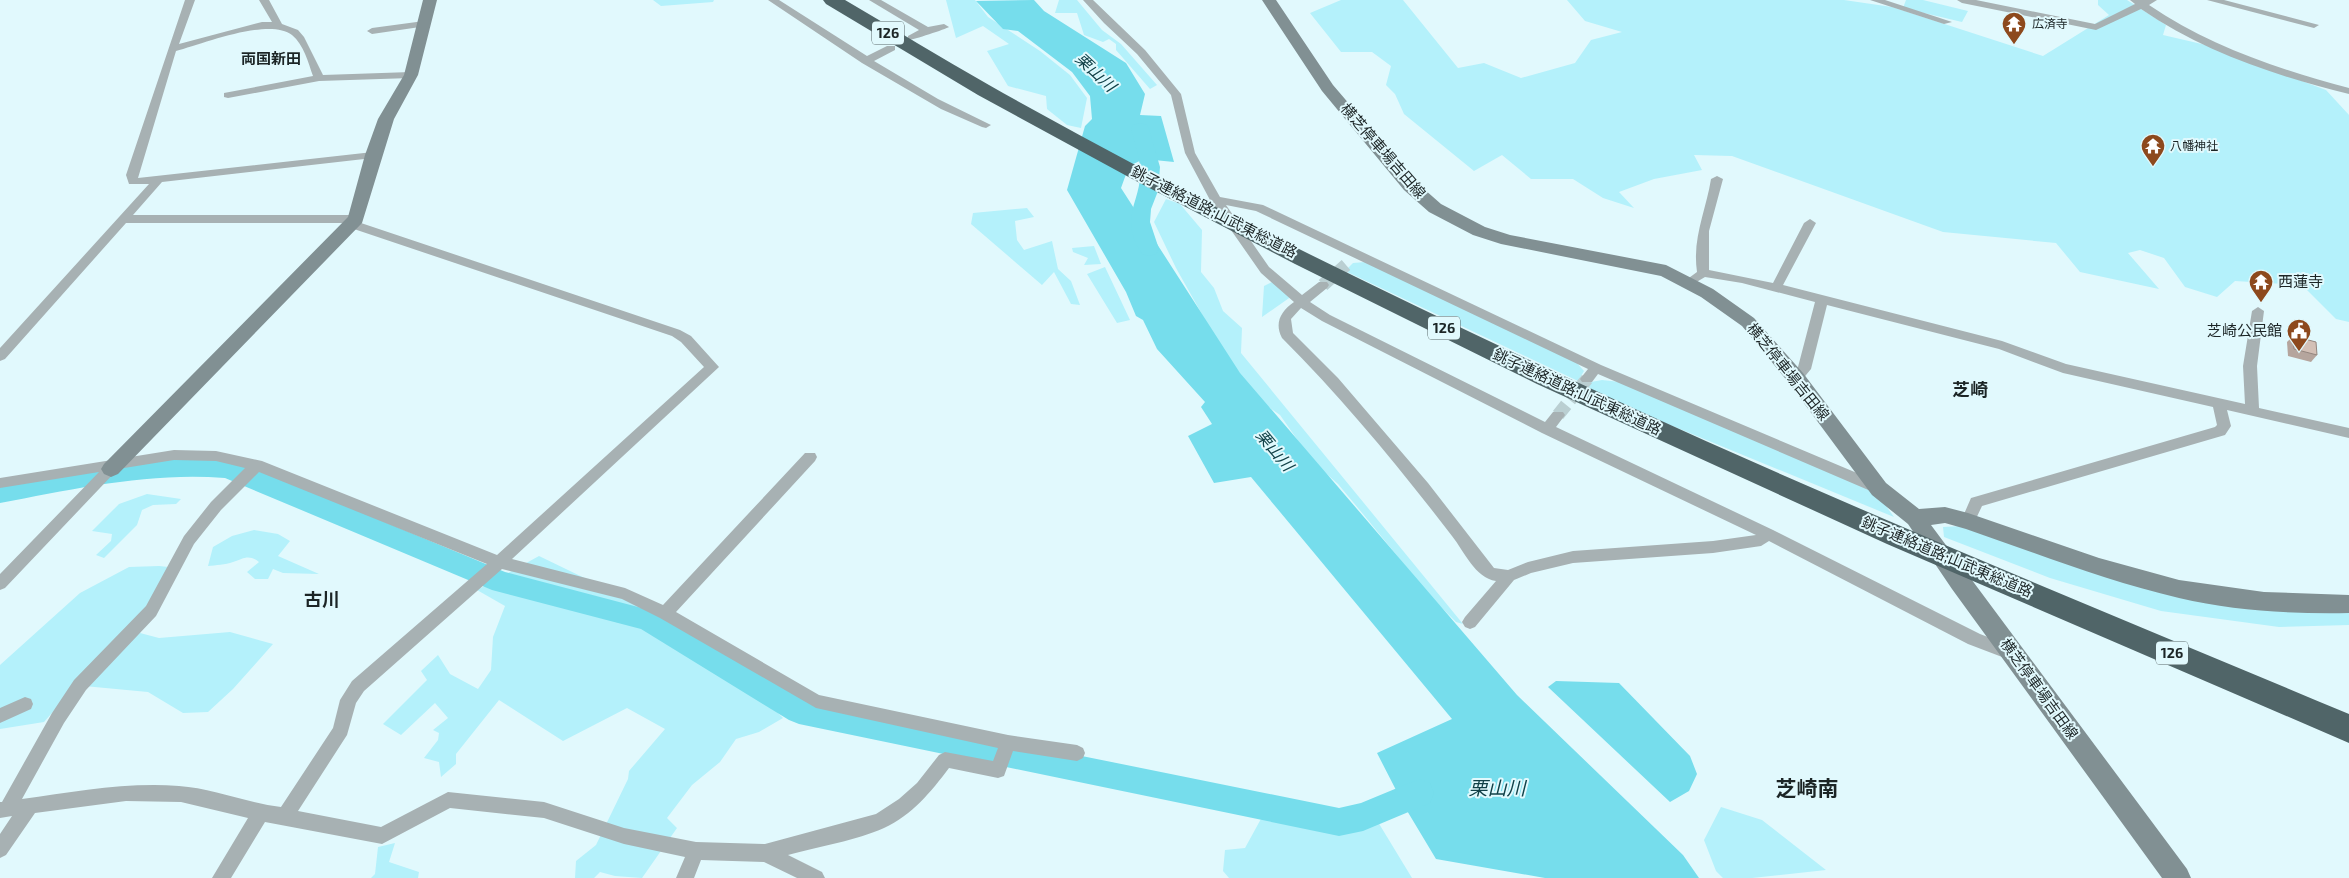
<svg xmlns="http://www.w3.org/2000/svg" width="2349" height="878" font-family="'Exo 2','Noto Sans JP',sans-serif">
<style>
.green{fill:#b4f1fb}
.water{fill:#76ddec}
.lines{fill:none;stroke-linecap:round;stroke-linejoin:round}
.river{fill:#76ddec;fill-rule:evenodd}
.street-tunnel{stroke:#bacfd2;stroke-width:13;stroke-dasharray:13 6;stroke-linecap:butt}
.street{fill:#a7b1b3;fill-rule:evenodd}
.secondary{fill:#819093;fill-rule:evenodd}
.highway{fill:#506568;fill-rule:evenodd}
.wall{fill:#b5a59d}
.building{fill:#d3c0b6;stroke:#94867f}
.labels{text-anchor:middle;stroke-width:4;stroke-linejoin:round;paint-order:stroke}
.far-poi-label{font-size:12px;fill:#1c2526;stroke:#e1f9fd;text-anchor:start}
.shield{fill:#e1f9fd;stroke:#576566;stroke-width:1}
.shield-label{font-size:14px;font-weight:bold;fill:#1c2526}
.far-quarter-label{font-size:15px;font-weight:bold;fill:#1c2526;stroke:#e1f9fd}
.street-label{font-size:15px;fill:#1c2526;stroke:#e1f9fd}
.poi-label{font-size:15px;fill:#1c2526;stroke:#e1f9fd;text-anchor:start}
.water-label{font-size:16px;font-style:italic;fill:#114148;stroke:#e1f9fd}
.quarter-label{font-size:18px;font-weight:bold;fill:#1c2526;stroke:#e1f9fd}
.near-water-label{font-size:19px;font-style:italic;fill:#114148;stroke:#e1f9fd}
.near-quarter-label{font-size:21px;font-weight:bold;fill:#1c2526;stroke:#e1f9fd}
</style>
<rect width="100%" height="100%" fill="#e1f9fd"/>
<path class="green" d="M653 0H714L713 2 661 6Z
M946 0H975L988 17 1040 51 1070 75 1087 98 1081 128 1067 125 1047 109 1046 96 1008 86 987 51 1009 44 983 26 956 38Z
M1059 0H1077L1102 30 1121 44 1157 85 1150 89 1116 50V44L1109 39 1103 42 1084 35 1077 13H1055Z
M1341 0H1403L1458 68 1484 63 1521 78 1575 63 1591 40 1622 32 1585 21 1567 0H1844L1892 7 2043 56 2109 15 2098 5V0H2127L2166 25 2163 35 2206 45 2326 90 2349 115V322L2336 319 2302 285 2235 281 2217 297 2185 287 2164 258 2140 250 2128 253 2159 289 2080 272 2056 243 1943 232 1732 156 1694 155 1702 170 1654 179 1619 192 1634 208 1603 198 1573 179H1531L1502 155 1474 171 1404 114 1395 94 1386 85 1391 66 1372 52H1341L1310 13Z
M1906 0H1923L1968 11 1962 22 1903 8Z
M1166 199 1180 204 1202 230 1201 272 1214 288 1223 311 1242 328 1241 353 1463 624 1456 622 1430 596 1363 514 1338 484 1313 462 1280 415 1253 396 1226 357 1176 268 1154 222Z
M1027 208 1034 217 1015 221 1017 240 1024 250 1052 241 1058 269 1071 281 1080 305 1071 304 1054 272 1042 285 971 224 973 213Z
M1094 246 1101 264 1084 265 1088 258 1073 252 1072 248Z
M1365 262 1576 362 1584 371 1578 381 1345 271 1353 263Z
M1105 267 1130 320 1117 323 1087 274Z
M1272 282 1292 296 1262 317 1264 286Z
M1602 380 1620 382 1876 492 1894 517 1641 413 1588 388 1591 382Z
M147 494 181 499 176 504 153 505 142 510 137 525 104 558 96 555 111 541 112 534 92 531 119 504Z
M1961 526 2050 556 2349 613V625L2279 627 2161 611 2050 578 1944 537 1943 527Z
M254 530 278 534 290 541 278 556 319 574 283 573 273 569 268 579H255L247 572 259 562C249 554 244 558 233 562 225 565 216 565 208 566L213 547 232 536Z
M539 556 659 614 749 684 783 718 759 732 736 739 720 762 692 785 667 818 677 828 642 878 615 876 600 872 594 878H575L576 861 596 845 628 779 629 771 665 729 627 708 563 741 499 700 456 754V764L441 777 439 762 424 758 438 740 439 733 433 730 448 718 435 703 401 735 383 724 427 680 421 671 438 655 450 674 478 689 491 670 493 637 505 606 477 590Z
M159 566 178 568 140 633 159 638 230 632 273 644 233 689 208 712 183 713 148 692 84 686 73 689 44 722 0 729V665L80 593 129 567Z
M1721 807 1762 820 1826 870 1752 878H1723L1716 871 1704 840Z
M1262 817 1332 827 1378 822 1412 878H1229L1223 871 1225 850 1245 848Z
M395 843 389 862 419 872 418 878H371L375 874 378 847Z"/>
<path class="water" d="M1034 0 1044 11 1126 63 1145 94 1140 115 1161 116 1174 162 1144 159 1129 166 1121 188 1240 373 1517 695 1683 855 1699 878H1545L1436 859 1406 809 1393 812 1386 798 1396 790 1377 753 1452 719 1251 477 1214 483 1188 436 1212 424 1201 407 1205 402 1157 349 1143 320 1136 316 1126 292 1067 190 1085 126 1092 119 1090 96 1072 72 1018 31 1003 29 976 1Z
M1556 681 1619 683 1690 756 1697 774 1689 791 1670 802 1548 687Z"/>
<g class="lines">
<path class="river" d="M1140 123 1147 125 1149 129 1160 167 1158 191 1151 209 1150 222 1159 249 1156 254 1149 256 1142 254C1117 215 1143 202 1140 167 1139 155 1134 141 1131 129L1133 125Z
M200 458 226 460 267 473 505 572 657 612 805 700 1339 808 1361 803 1419 779 1430 783 1434 793 1430 803 1363 831 1339 836 799 724 789 720 641 629 492 590 225 478C148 472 75 489 0 503V483L127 461Z"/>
<path class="street-tunnel" d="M1323 285 1346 265
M1558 415 1587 379"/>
<path class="street" d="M185 0H195L179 44 262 22H272L259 0H269L282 24 298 30 304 37 323 75 411 72 416 75 411 78 319 81 228 98 224 97V93L313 76C308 62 304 45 292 35 269 17 203 44 176 51L138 178 373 152 378 155 373 158 162 182 133 215H356L362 219 358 222 680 330 691 336 719 367 512 559 625 588 663 605 805 453H815L817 457 815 461 676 612 819 695 1008 735 1077 745 1083 748 1085 753 1083 758 1077 761 1013 751 1004 776 998 778 949 768C931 792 912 815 884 828 857 840 818 847 788 855L822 872 825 878H797L764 862 701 860 694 878H676L685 857 624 844 544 818 450 808 382 844 265 822 231 878H212L248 818 181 802 126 801 35 813 6 855 0 858V834L12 816 0 818V802H2L52 713 74 680 146 606 184 536 211 502 245 468 216 461 174 460 118 469 5 588 0 590V574L99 472 0 488V478L174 450 216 451 262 461 497 555 704 367 681 342 672 336 348 227 347 223H126L5 359 0 361V348L149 184H129L126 175ZM259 472 487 564 352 681 340 700 333 728 281 807C247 803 211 788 179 786 126 782 74 792 22 799L64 723 86 690 156 616 194 544 221 510ZM502 569 622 599 660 618 816 708 998 748 993 761 945 752 939 755 917 783 899 799 876 814 765 844 696 842 624 828 544 802 448 792 381 827 298 811 347 735 356 703 364 691Z
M768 0H779L867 56 887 46H895V50L874 61 938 99 991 125 986 128 982 127 941 109 862 63Z
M869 0H881L928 27 944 24 949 27C946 29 910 41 908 40V36L919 30Z
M1083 0H1093L1145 50 1181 94 1195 153 1220 197 1263 205 1601 365 1883 484 1885 488 1883 492H1873L1598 374 1592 382H1582L1580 379 1588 369 1256 211 1226 205 1269 267 1302 295 1319 282H1327L1329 285 1327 288 1310 302 1330 315 1545 422 1553 412H1563L1565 415 1556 427 1773 530 1980 634 2016 648 2018 653 2016 658 2010 660 1968 644 1769 541 1761 546 1713 553 1573 563 1531 573 1514 580 1475 627 1470 629 1465 627 1462 622 1465 617 1496 581C1475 578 1464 551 1452 536 1399 467 1344 400 1282 338 1274 323 1281 311 1294 302L1261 273 1210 200 1185 153 1171 95 1137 54 1104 23ZM1301 308 1322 321 1542 433 1756 535 1713 541 1573 551 1528 562 1508 570 1494 568 1428 483 1338 378 1293 333 1291 319Z
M1870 0H1885L1952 22 1944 24Z
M1957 0H1976L2095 24 2135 4 2130 0H2157L2149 5C2209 46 2278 69 2349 88V94C2276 76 2204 52 2141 9L2096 30 1962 3Z
M2207 0H2224L2319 25 2314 28Z
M424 21 427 22V26L372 34 367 31 372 28Z
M1717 176 1723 179 1709 231V270L1773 283 1804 223 1810 219 1816 223 1783 285 2002 341 2066 364 2245 404 2243 366 2252 311 2258 307 2264 311 2257 366 2259 408 2349 428V438L2227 410 2231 426 2225 435 1982 506 1973 525H1963L1961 521 1971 498 2215 427 2217 425 2213 407 2063 373 1999 349 1827 305 1811 369 1801 381H1791L1789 378 1798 367 1815 302 1742 283 1705 277 1688 287 1682 283 1697 272C1692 238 1706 211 1711 179Z
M25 697 31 699 33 704 31 709 0 723V708Z"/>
<path class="secondary" d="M423 0H437L418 75 394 119 362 223 118 474 111 477 104 474 101 469 104 464 348 217 365 155 378 119 404 75Z
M1262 0H1276L1333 85 1416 182 1441 204 1485 227 1510 235 1666 265 1713 289 1754 318 1803 373 1886 483 1919 509 1945 507 1968 513 2099 558 2179 580 2264 592 2349 595V613C2292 614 2235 611 2179 598 2106 581 2036 553 1966 529L1945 523 1931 525 2187 869 2191 878H2162L1952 589 1908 524 1872 495 1789 383 1742 326 1701 297 1661 276 1501 244 1473 235 1429 212 1404 190 1322 91Z"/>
<path class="highway" d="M823 0H845C893 28 941 58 989 85 1198 203 1415 308 1633 408 1869 516 2110 614 2349 714V743L1887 544 1537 384 1295 264 1136 181 978 95 826 4Z"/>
</g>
<path class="wall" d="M2293 336 2317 355 2311 362 2288 356 2287 342Z"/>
<path class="building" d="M2293 336 2316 342 2317 355 2294 349Z"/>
<defs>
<symbol id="temple-pin" viewBox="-11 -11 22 30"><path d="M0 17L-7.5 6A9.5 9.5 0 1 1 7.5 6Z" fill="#8d491d" stroke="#e1f9fd"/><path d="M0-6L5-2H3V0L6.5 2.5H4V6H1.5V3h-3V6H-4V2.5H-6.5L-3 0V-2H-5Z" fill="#fff"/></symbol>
<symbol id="civic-pin" viewBox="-11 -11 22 30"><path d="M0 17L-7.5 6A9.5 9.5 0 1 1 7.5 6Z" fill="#8d491d" stroke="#e1f9fd"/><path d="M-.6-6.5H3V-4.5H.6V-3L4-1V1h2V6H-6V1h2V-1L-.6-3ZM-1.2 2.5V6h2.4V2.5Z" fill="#fff"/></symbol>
</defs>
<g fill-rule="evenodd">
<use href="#temple-pin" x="2000" y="10" width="28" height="38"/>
<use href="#temple-pin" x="2139" y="132" width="28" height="38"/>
<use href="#temple-pin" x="2247" y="268" width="28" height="38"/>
<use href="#civic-pin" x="2285" y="317" width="28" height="38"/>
</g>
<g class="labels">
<g class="far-poi-label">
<text x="2032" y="28">広済寺</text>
<text x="2170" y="150">八幡神社</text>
</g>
<g class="shield">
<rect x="872" y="21.5" width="32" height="23" rx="4"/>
<rect x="1428" y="316.5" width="32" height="23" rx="4"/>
<rect x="2156" y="641.5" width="32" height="23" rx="4"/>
</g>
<g class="shield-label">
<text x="888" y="38">126</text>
<text x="1444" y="333">126</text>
<text x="2172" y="658">126</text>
</g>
<g class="far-quarter-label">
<text x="271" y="64">両国新田</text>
</g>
<g class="street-label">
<text transform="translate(1383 151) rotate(49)" y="5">横芝停車場吉田線</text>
<text transform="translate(1214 212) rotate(27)" y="5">銚子連絡道路;山武東総道路</text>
<text transform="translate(1788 372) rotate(51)" y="5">横芝停車場吉田線</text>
<text transform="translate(1577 392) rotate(25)" y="5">銚子連絡道路;山武東総道路</text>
<text transform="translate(1947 557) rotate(23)" y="5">銚子連絡道路;山武東総道路</text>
<text transform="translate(2039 689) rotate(54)" y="5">横芝停車場吉田線</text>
</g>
<g class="poi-label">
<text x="2278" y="287">西蓮寺</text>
<text x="2282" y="336" text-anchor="end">芝崎公民館</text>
</g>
<g class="water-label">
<text transform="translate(1096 72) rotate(43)" y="6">栗山川</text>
<text transform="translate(1275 450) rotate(50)" y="6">栗山川</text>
</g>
<g class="quarter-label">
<text x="1970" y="396">芝崎</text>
<text x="322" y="606">古川</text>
</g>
<g class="near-water-label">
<text x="1497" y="795">栗山川</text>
</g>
<g class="near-quarter-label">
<text x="1807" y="796">芝崎南</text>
</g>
</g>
</svg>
